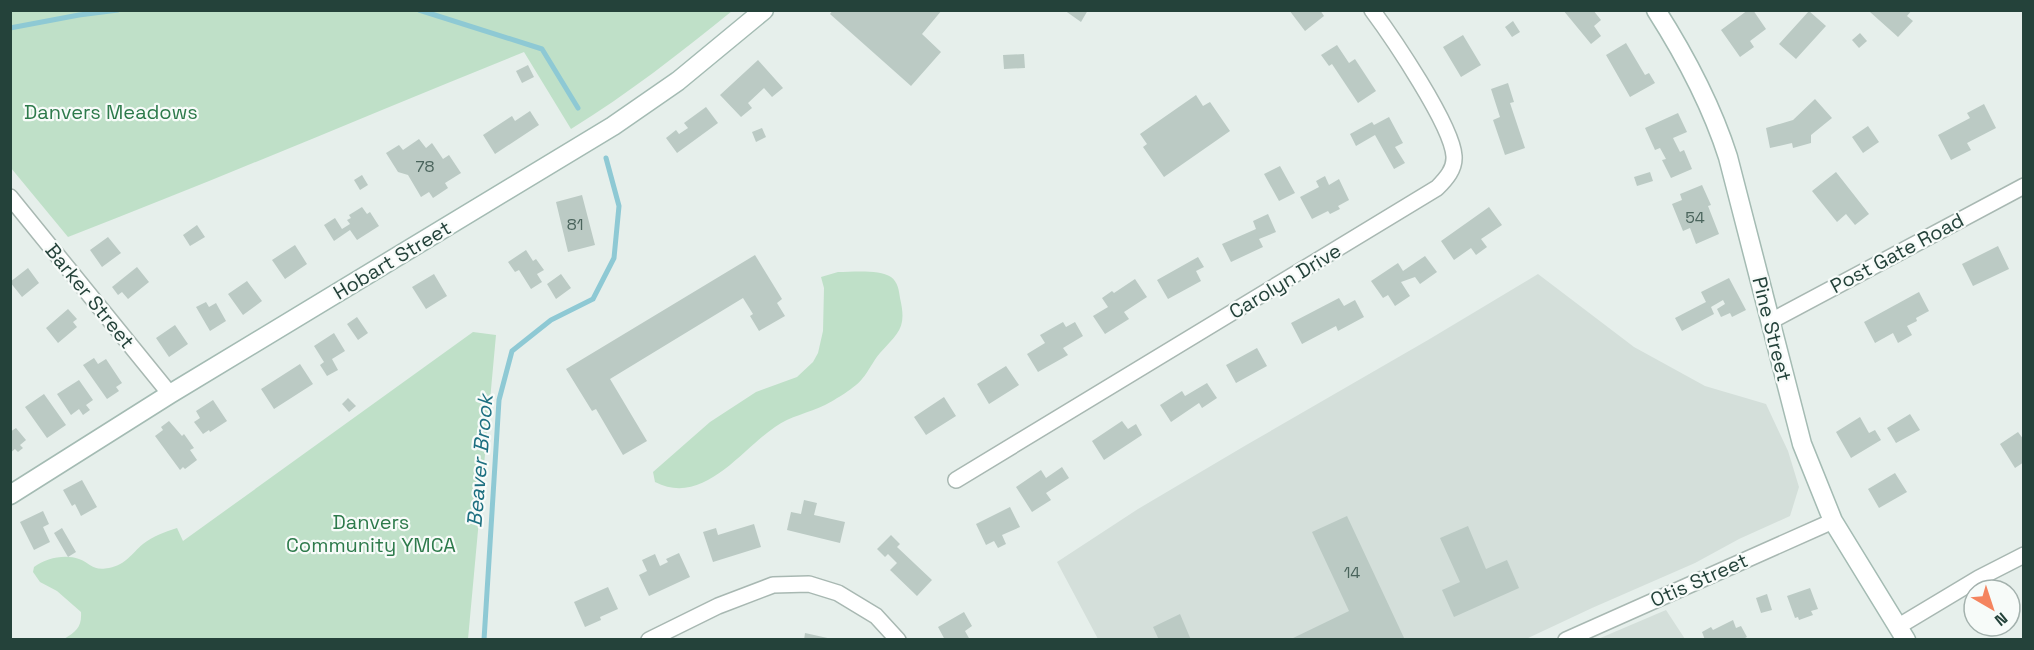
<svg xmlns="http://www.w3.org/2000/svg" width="2034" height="650" font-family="'Space Grotesk',sans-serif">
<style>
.built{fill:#d4dfda}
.green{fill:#bfe0c8}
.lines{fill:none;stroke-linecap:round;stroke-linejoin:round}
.stream{stroke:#8ec9d4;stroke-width:5}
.building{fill:#bbcac4}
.street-casing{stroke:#a8b8b2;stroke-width:18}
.secondary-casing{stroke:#a4bbb3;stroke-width:21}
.street{stroke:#fff;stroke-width:15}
.secondary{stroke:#fff;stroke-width:18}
.labels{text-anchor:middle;stroke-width:4.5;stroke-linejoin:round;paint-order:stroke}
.number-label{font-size:16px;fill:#4a645c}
.park-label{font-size:20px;fill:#2d7a4b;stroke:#f7fbf9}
.street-label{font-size:20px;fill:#24423a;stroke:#f7fbf9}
.water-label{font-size:21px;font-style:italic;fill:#1c6f80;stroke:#f7fbf9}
</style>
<rect width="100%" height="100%" fill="#e6efeb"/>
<path class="built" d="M1538 274 1634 347 1705 386 1766 404 1788 451 1799 487 1790 516 1739 539 1695 563 1592 608 1526 639H1098L1057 562 1138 509 1248 444 1428 340Z
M1666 610 1685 639H1598Z"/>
<path class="green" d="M10 11 11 10 732 11C680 53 628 94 571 129L524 52C372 113 221 178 68 237L11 168Z
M838 272C852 272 879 269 891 277 898 282 899 291 900 298 907 328 899 332 880 353 873 361 869 371 862 379 856 387 835 400 825 405 809 413 790 416 775 427 741 450 703 507 655 482L653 472 710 422 756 392 797 377 813 362 818 353 823 331 824 288 821 277Z
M473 332 496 335 468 639H64C76 632 82 627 81 612L57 591 40 582 33 572 34 567C46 558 65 554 79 559 92 564 92 571 109 568 127 564 131 554 143 544 153 536 165 532 177 528L183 541Z"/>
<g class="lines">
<path class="stream" d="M419 10 542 49 578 108
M10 28 79 15 118 10
M484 640 499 400 512 351 551 320 593 299 614 258 619 206 606 158"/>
</g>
<path class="building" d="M833 10H942L922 34 941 52 911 86 830 14Z
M1064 10H1088L1081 22Z
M1289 10H1320L1324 16 1305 31Z
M1563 10H1593L1601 20 1594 26 1601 36 1591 44Z
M1748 10H1753L1766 29 1750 41 1754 47 1740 57 1721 30Z
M1871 10H1912L1907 16 1913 21 1898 37 1870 12Z
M1809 11 1826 26 1796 59 1779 44Z
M1513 21 1520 32 1512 37 1505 27Z
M1860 33 1867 41 1859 48 1852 40Z
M1463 35 1481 65 1461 77 1443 47Z
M1626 43 1645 75 1649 73 1655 83 1630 97 1606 55Z
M1337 45 1349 63 1355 59 1376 91 1358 103 1332 64 1329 66 1321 55Z
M1024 54 1025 68 1004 69 1003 55Z
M758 60 783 88 772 97 764 88 748 103 752 108 741 117 720 95Z
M528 65 534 77 522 83 516 71Z
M1508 83 1514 102 1510 103 1525 148 1505 155 1493 120 1500 117 1491 89Z
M1196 95 1203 106 1210 102 1230 131 1164 177 1143 147 1147 144 1140 134Z
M1815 99 1832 118 1811 135V143L1793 148 1792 143 1770 148 1766 128 1793 120Z
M1984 104 1996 128 1967 143 1971 150 1951 160 1938 135 1970 118 1967 113Z
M706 107 718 123 677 153 666 138 676 130 679 134 688 128 684 123Z
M530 111 539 125 495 154 483 135 512 116 515 121Z
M1678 113 1687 132 1673 138 1680 152 1684 150 1692 169 1671 178 1662 160 1666 159 1660 148 1655 150 1645 128Z
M1389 117 1403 143 1395 147 1405 163 1394 169 1375 135 1356 146 1350 134 1372 122 1374 125Z
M1868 126 1879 142 1863 153 1852 137Z
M762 128 766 137 756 142 752 132Z
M419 139 426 148 432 143 443 159 449 155 461 173 445 183 448 188 433 198 429 192 421 197 408 175 398 172 386 153 399 145 403 150Z
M1280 166 1295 193 1279 201 1264 174Z
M1650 172 1653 181 1637 186 1634 177Z
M1836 172 1869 214 1855 225 1846 214 1837 222 1812 191Z
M362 175 368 185 360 190 354 180Z
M1325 176 1329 185 1339 179 1349 200 1338 206 1340 209 1330 214 1328 211 1312 219 1300 197 1319 187 1316 181Z
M1702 185 1711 205 1708 206 1719 234 1696 244 1690 228 1683 231 1672 204 1682 200 1680 194Z
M582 195 595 245 568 252 556 202Z
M362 207 367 214 370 212 379 226 357 240 350 230 334 241 324 225 335 218 342 229 350 224 347 220 351 218 349 215Z
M1489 207 1502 225 1481 239 1487 247 1476 255 1471 248 1454 260 1441 241Z
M1268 214 1276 232 1259 239 1263 247 1231 262 1222 244 1256 229 1253 221Z
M197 225 205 237 190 246 183 235Z
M108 237 121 253 102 267 90 250Z
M295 245 307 264 285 279 272 260Z
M1998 246 2009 269 1973 286 1962 264Z
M526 250 533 261 536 259 544 270 537 274 542 282 531 289 519 270 515 272 508 262Z
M755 255 782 299 777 303 785 316 759 331 750 316 753 314 743 298 610 379 647 441 623 455 596 409 592 411 566 369Z
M1425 256 1437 272 1420 284 1415 277 1401 282 1410 296 1395 306 1388 295 1383 298 1371 281 1398 263 1403 271Z
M1198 257 1204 267 1196 271 1201 281 1168 299 1157 280Z
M137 267 149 282 128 299 122 292 118 295 112 287Z
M28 268 39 283 22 297 10 282Z
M434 274 447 296 426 309 412 287Z
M561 274 571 288 556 299 547 284Z
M1729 278 1746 310 1732 317 1730 313 1721 317 1717 309 1725 304 1723 300 1711 307 1714 314 1682 331 1675 318 1706 302 1701 292Z
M1135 279 1147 297 1124 312 1129 319 1105 334 1093 316 1108 307 1102 298 1112 291 1114 293Z
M247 281 262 301 243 315 228 294Z
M1919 292 1929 311 1916 318 1917 321 1907 326 1912 335 1898 343 1893 333 1875 343 1864 322Z
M1339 298 1344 306 1355 300 1364 317 1338 331 1336 326 1302 344 1291 323Z
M206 302 209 307 216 303 226 321 210 331 196 307Z
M68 309 77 319 73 322 77 327 58 343 46 328Z
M357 317 368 333 358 340 347 324Z
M1063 322 1066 327 1075 322 1083 336 1063 348 1068 355 1038 372 1027 354 1045 343 1040 335Z
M175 325 188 344 169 357 156 338Z
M334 333 345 351 332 359 338 370 327 376 320 365 324 362 314 346Z
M1257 348 1267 366 1236 383 1226 365Z
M94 358 98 364 106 359 122 383 116 387 119 391 107 399 83 365Z
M300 364 313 384 274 409 261 389Z
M1006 366 1019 385 989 404 977 384Z
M79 380 93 400 86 405 90 410 83 415 79 409 71 415 57 394Z
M1207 383 1217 398 1202 408 1199 403 1171 422 1160 405 1182 391 1185 396Z
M44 394 66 425 47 438 25 407Z
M944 397 956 416 926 435 914 417Z
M348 398 356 406 349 412 342 404Z
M213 400 227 421 210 432 209 430 203 434 194 422 200 418 196 411Z
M1910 414 1920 430 1896 443 1887 428Z
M1860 417 1869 433 1875 430 1881 440 1851 458 1836 432Z
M169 421 182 436 184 434 194 448 190 450 197 460 185 469 183 467 180 470 155 436 163 430 161 427Z
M1122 421 1128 429 1136 424 1142 435 1104 460 1092 441Z
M16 428 26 440 20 445 23 448 18 452 15 449 10 453V432Z
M2018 432 2024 440V462L2015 468 2000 444Z
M1062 467 1069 478 1046 493 1051 500 1032 512 1016 487 1041 470 1046 478Z
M1895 473 1907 492 1879 508 1868 489Z
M82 480 97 507 81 516 75 504 72 506 63 490Z
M804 500 817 503 814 515 845 522 840 543 787 530 791 512 801 514Z
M1010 507 1020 527 1002 535 1006 544 998 548 994 541 986 545 976 524Z
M43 511 49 524 43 527 50 542 34 550 20 522Z
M1347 516 1405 640H1289L1349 611 1312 532Z
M754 524 761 547 713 562 703 532 716 528 718 535Z
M1468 526 1486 569 1507 560 1519 588 1454 617 1442 590 1460 582 1440 538Z
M62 528 76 552 68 557 54 533Z
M891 535 900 544 897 547 932 580 917 596 890 570 897 563 888 554 885 557 877 549Z
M679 553 690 577 649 596 639 575 647 571 642 560 655 554 660 566 668 562 666 559Z
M608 587 618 609 600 617 601 620 585 627 574 602Z
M1810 588 1818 609 1811 611 1813 615 1799 620 1798 617 1795 618 1787 596Z
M1767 594 1772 610 1761 613 1756 598Z
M964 612 972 626 965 631 970 640H945L938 627Z
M1180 614 1191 640H1159L1153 627Z
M1733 620 1736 628 1741 626 1747 637 1741 640H1705L1702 632 1711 627 1713 630Z
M805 633 832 639V640H804Z"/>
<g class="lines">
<defs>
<path id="street" d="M10 197 170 394
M1771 321 2024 186
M956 480 1437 188C1446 179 1455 169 1454 156 1452 125 1392 37 1372 10
M1899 626 1979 578 2024 555
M649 640 718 606 773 585 809 584 838 593 876 616 898 640
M1566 640 1833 521"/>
<path id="secondary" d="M1656 10C1686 57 1711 104 1728 157L1802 444 1833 521 1906 640
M10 495 170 394 613 126 678 81 764 10"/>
</defs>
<use href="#street" class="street-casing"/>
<use href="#secondary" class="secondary-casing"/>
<use href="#street" class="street"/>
<use href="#secondary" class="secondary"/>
</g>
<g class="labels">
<g class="number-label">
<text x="425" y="172">78</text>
<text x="1695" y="223">54</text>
<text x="575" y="230">81</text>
<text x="1352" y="578">14</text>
</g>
<g class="park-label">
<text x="111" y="119">Danvers Meadows</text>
<text x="371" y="529">Danvers<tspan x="371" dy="23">Community YMCA</tspan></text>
</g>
<g class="street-label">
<text transform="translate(1897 253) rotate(-28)" y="7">Post Gate Road</text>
<text transform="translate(392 260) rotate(-31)" y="7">Hobart Street</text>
<text transform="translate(1285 281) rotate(-31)" y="7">Carolyn Drive</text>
<text transform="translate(90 296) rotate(51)" y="7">Barker Street</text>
<text transform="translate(1772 329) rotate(76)" y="7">Pine Street</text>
<text transform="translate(1699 580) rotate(-24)" y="7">Otis Street</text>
</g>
<g class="water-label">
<text transform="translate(480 461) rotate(-85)" y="7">Beaver Brook</text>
</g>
</g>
<rect width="2034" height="650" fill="none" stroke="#24423a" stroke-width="24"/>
<g transform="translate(1992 608) rotate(141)"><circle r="28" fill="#f7fbf9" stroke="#a3b1ad" stroke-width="1.5"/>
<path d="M0-4.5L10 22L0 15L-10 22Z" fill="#f4845f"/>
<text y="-9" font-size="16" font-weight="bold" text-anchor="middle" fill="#24423a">N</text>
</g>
</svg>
